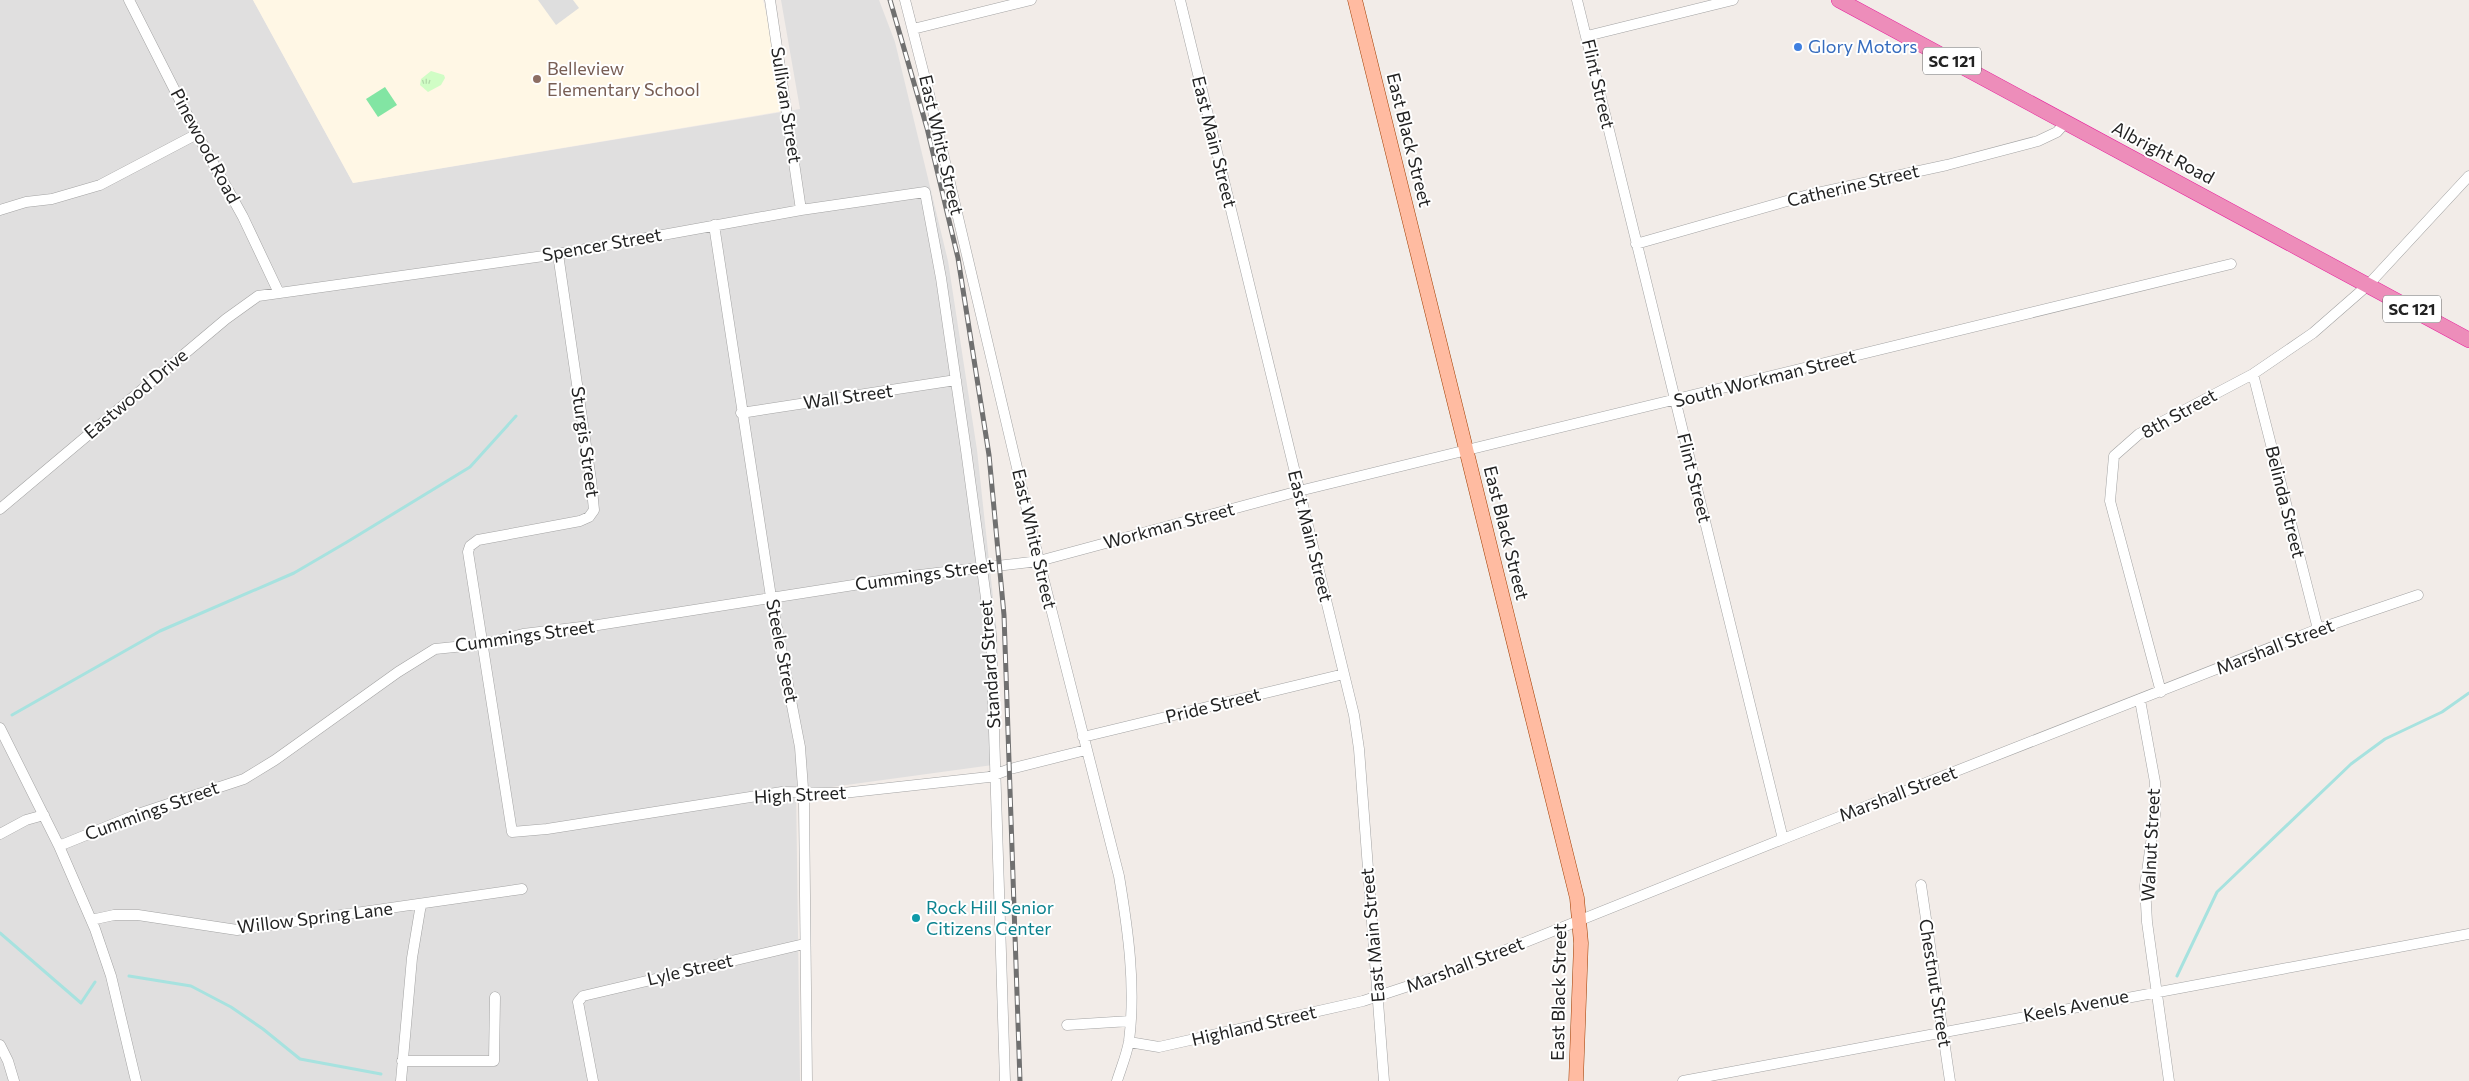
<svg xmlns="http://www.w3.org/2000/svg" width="2469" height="1081" font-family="Commissioner,sans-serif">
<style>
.residential{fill:#e0dfdf}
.education{fill:#fff7e5}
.park{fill:url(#park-tufts)}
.pitch{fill:#82e5a3}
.parking{fill:#dedede}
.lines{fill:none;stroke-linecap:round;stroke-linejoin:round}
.stream{stroke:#a7e2df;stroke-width:3}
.minor-casing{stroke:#a3a3a3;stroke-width:11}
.major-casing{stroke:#a03d00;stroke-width:15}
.highway-casing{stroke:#e71f9d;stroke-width:16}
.minor{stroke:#fff;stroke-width:10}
.major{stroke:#ffbba1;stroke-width:14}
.highway{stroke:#ed8dba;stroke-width:15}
.rail-casing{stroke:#707070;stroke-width:5}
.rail{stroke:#fff;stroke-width:3;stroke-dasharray:9;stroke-linecap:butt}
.shop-dot{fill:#3f7fe0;stroke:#fff;stroke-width:2}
.education-dot{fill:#8d6e63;stroke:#fff;stroke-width:2}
.culture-dot{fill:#0f9aa8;stroke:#fff;stroke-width:2}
.labels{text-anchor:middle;stroke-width:4;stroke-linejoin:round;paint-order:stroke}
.shield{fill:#fff;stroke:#646464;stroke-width:1}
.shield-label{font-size:16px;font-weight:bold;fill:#222}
.shop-label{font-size:18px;fill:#366cbe;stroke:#fff;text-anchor:start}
.education-label{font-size:18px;fill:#785e54;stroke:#fff;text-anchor:start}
.street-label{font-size:18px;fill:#222;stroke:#fff}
.culture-label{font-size:18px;fill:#0d838f;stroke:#fff;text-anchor:start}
</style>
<defs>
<pattern id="park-tufts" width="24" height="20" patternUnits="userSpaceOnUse" patternTransform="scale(1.25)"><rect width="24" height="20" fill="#d0fdc5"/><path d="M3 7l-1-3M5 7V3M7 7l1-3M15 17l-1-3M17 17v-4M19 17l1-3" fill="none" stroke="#b2d9a9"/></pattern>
</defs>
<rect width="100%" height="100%" fill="#f2ece8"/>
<path class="residential" d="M0 0H253L353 183 800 109 781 0H879L895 42 948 261 977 450 997 634 1000 764 817 789 796 786 800 1081H0Z"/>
<path class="education" d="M253 0H763L774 46 783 111 353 183Z"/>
<path class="park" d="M431 71 444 75 445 78 441 85 428 92 420 85 421 79Z"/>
<path class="pitch" d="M385 87 397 105 378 117 366 99Z"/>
<path class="parking" d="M538 0H573L579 8 556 25Z"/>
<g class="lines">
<path class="stream" d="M12 715 160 631 294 573 347 542 470 467 516 416
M0 933 81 1003 95 982
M129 976 191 986 231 1007 263 1029 300 1059 381 1074
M2177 976 2217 892 2351 764 2385 739 2442 712 2469 693"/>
<defs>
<path id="minor" d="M129 0 197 134 243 217 279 293
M770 0 801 210
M905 0 929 94 1039 561 1119 876C1128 930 1136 986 1129 1041 1127 1054 1121 1068 1117 1081
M1180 0 1354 715 1359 749 1384 1081
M1577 0 1783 839
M913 29 1031 0
M1587 36 1733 0
M0 210 26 202 52 199 100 185 197 134
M714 225 771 597 800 747 804 802 807 1081
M1636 244 1808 195 1947 165 2038 141 2057 132 2066 122
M558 254 591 480 594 510 589 517 580 521 478 540 470 546 468 552 512 832 547 829 782 792 843 793 989 777 1010 769 1086 750
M2253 374 2318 629
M741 413 956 380
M0 509 226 319 258 296 558 254 801 210 925 192 941 278 966 450 991 635 1005 1081
M2161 692 2110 501 2114 456 2139 434 2253 374 2313 333 2368 285 2469 176
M2140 700 2155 782V815L2145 886 2147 922 2169 1081
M0 728 59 846 95 929 111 976 136 1081
M1083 737 1344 674
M0 834 26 820 44 815
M59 846 138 814 244 779 275 760 398 672 435 649 484 644 523 634 598 625 911 576 1039 561 1299 491 2231 264
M1921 885 1950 1081
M91 920 114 915H138L237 930 522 889
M1067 1025 1130 1021
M1129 1042 1159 1047 1363 1001 1448 973 1783 839 2318 629 2418 595
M0 1045 8 1061 14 1081
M402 1061H494L495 997
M401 1081 412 958 421 904
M593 1081 578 1002 583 996 804 944
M1683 1081 2469 934"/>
<path id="major" d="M1355 0 1577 898 1581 943 1576 1081"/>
<path id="highway" d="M1839 0 2469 340"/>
</defs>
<use href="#minor" class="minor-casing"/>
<use href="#major" class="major-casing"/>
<use href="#highway" class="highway-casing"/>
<use href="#minor" class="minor"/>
<use href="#major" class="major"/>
<use href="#highway" class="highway"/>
<defs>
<path id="rail" d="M890 0 927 128 958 258 989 455 1004 615 1020 1081"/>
</defs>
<use href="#rail" class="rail-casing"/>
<use href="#rail" class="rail"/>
</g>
<circle class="shop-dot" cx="1798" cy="47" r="5"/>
<circle class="education-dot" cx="537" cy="79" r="5"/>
<circle class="culture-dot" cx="916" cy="918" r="5"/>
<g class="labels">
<g class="shield">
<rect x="1923" y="47.5" width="58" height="27" rx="4"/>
<rect x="2383" y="295.5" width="58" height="27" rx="4"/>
</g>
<g class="shield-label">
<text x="1952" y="67">SC 121</text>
<text x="2412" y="315">SC 121</text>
</g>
<g class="shop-label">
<text x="1808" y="53">Glory Motors</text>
</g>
<g class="education-label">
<text x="547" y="75">Belleview<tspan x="547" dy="21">Elementary School</tspan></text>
</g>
<g class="street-label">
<text transform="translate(1598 84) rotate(77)" y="6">Flint Street</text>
<text transform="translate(786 105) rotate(81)" y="6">Sullivan Street</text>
<text transform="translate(1409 140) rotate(76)" y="6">East Black Street</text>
<text transform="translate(1214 142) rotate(76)" y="6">East Main Street</text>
<text transform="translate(941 145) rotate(77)" y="6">East White Street</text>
<text transform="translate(205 146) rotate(62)" y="6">Pinewood Road</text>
<text transform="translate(2163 153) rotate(28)" y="6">Albright Road</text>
<text transform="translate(1853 186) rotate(-13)" y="6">Catherine Street</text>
<text transform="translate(602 245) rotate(-10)" y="6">Spencer Street</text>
<text transform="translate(1765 379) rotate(-14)" y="6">South Workman Street</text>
<text transform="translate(136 394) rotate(-40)" y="6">Eastwood Drive</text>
<text transform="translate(848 397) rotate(-8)" y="6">Wall Street</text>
<text transform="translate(2179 414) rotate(-29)" y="6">8th Street</text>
<text transform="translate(585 442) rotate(82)" y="6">Sturgis Street</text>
<text transform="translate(1694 478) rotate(76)" y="6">Flint Street</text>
<text transform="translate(2285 502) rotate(76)" y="6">Belinda Street</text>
<text transform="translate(1169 526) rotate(-15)" y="6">Workman Street</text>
<text transform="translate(1506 533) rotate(76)" y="6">East Black Street</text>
<text transform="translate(1310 536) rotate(76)" y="6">East Main Street</text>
<text transform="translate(1034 539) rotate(77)" y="6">East White Street</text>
<text transform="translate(925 575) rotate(-8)" y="6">Cummings Street</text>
<text transform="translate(525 636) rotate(-8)" y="6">Cummings Street</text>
<text transform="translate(2275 647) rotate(-21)" y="6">Marshall Street</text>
<text transform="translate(782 651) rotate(79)" y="6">Steele Street</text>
<text transform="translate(990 664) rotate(-94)" y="6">Standard Street</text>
<text transform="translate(1213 706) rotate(-14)" y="6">Pride Street</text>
<text transform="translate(1898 794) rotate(-21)" y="6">Marshall Street</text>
<text transform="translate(800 795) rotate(-3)" y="6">High Street</text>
<text transform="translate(152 811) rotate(-20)" y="6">Cummings Street</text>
<text transform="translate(2151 845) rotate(-87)" y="6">Walnut Street</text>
<text transform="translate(315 918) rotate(-7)" y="6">Willow Spring Lane</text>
<text transform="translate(1373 935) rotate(-95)" y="6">East Main Street</text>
<text transform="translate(1465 965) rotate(-21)" y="6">Marshall Street</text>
<text transform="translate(690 970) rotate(-13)" y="6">Lyle Street</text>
<text transform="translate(1935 983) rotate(81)" y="6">Chestnut Street</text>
<text transform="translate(1559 992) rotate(-89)" y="6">East Black Street</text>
<text transform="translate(2076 1006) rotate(-11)" y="6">Keels Avenue</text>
<text transform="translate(1254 1026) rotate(-13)" y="6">Highland Street</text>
</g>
<g class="culture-label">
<text x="926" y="914">Rock Hill Senior<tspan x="926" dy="21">Citizens Center</tspan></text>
</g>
</g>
</svg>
